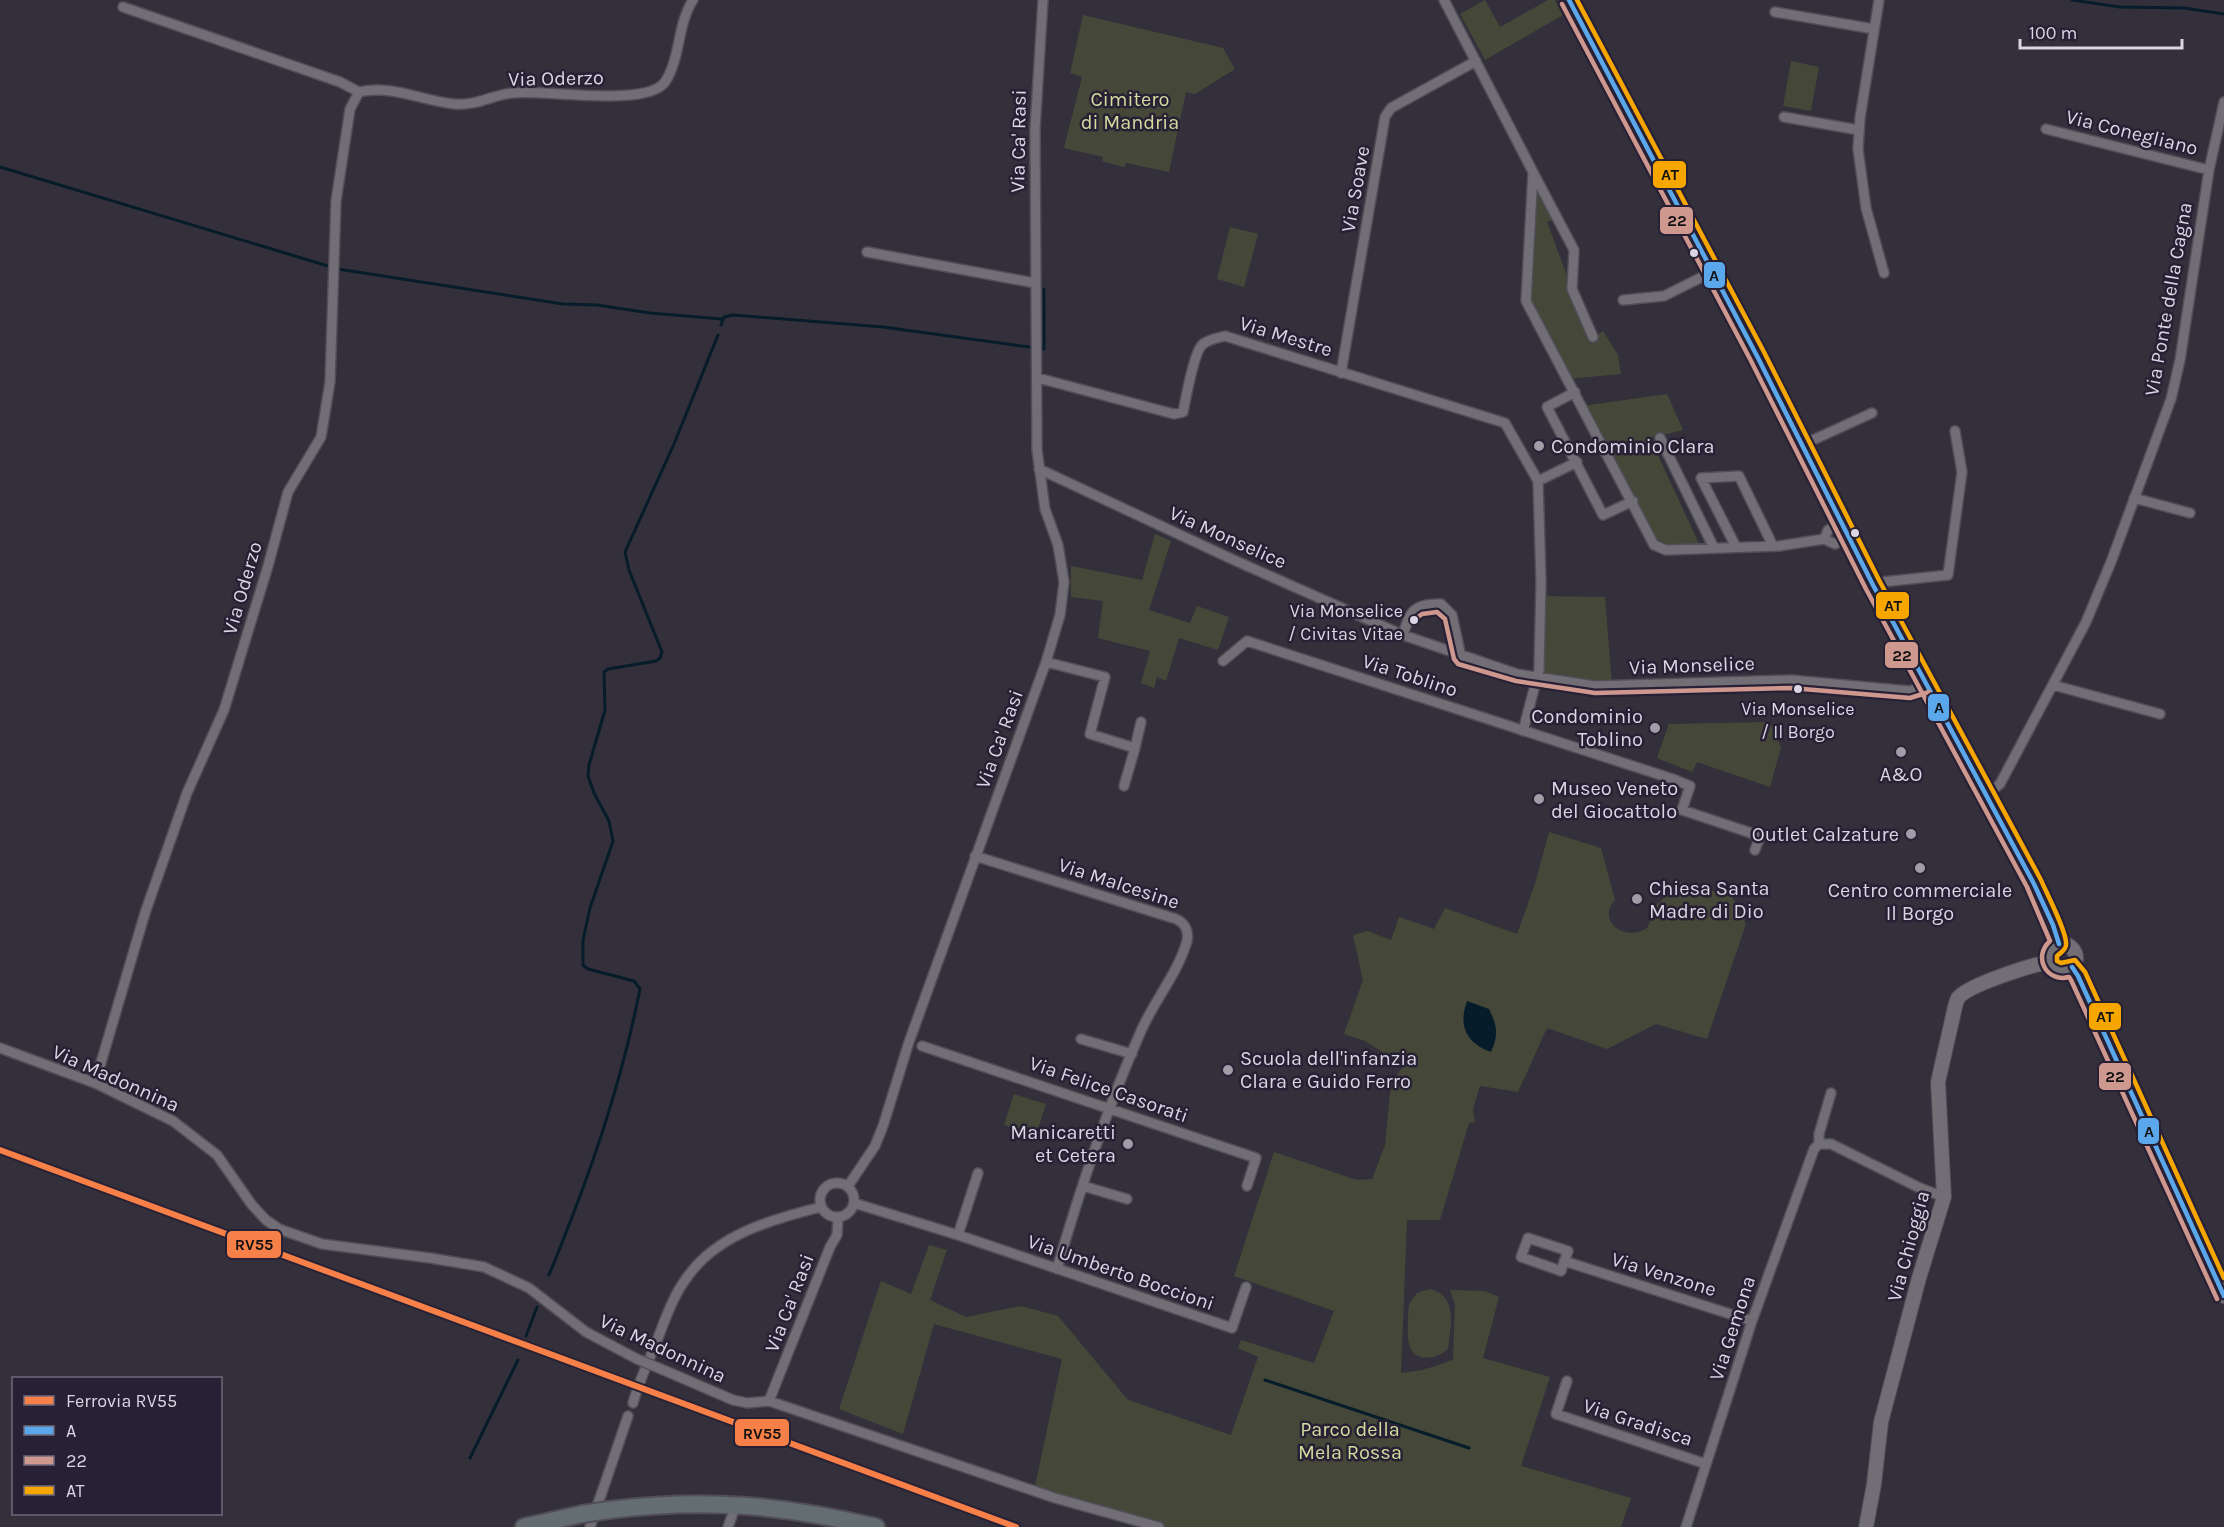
<svg xmlns="http://www.w3.org/2000/svg" width="2224" height="1527" font-family="Karla,sans-serif">
<style>
.green{fill:#454838}
.water{fill:#061c2a}
.lines{fill:none;stroke-linecap:round;stroke-linejoin:round}
.stream{stroke:#061c2a;stroke-width:3}
.street-casing{stroke:#514e58;stroke-width:12}
.secondary-casing{stroke:#514e58;stroke-width:16}
.highway-casing{stroke:#514e58;stroke-width:20}
.street{stroke:#716e76;stroke-width:9}
.secondary{stroke:#716e76;stroke-width:14}
.highway{stroke:#646d72;stroke-width:16}
.street-bridge-casing{stroke:#514e58;stroke-width:12;stroke-linecap:butt}
.highway-bridge-casing{stroke:#514e58;stroke-width:20;stroke-linecap:butt}
.street-bridge{stroke:#716e76;stroke-width:9}
.highway-bridge{stroke:#646d72;stroke-width:16}
.bus-1-casing{stroke:#282135;stroke-width:9}
.bus-2-casing{stroke:#282135;stroke-width:9}
.bus-3-casing{stroke:#282135;stroke-width:9}
.bus-1{stroke:#5aa8eb;stroke-width:4.5}
.bus-2{stroke:#ce988f;stroke-width:4.5}
.bus-3{stroke:#f7a600;stroke-width:4.5}
.rail-1-casing{stroke:#282135;stroke-width:10}
.rail-1{stroke:#f78048;stroke-width:6}
.bus-dot{fill:#dad6e3;stroke:#282135;stroke-width:2}
.poi-dot{fill:#a09ca8;stroke:#282135;stroke-width:2}
.labels{text-anchor:middle;stroke-width:5;stroke-linejoin:round;paint-order:stroke}
.bus-label{font-size:18px;fill:#dad6e3;stroke:#282135;text-anchor:end}
.street-label{font-size:20px;fill:#dad6e3;stroke:#282135}
.park-label{font-size:20px;fill:#d1dc9e;stroke:#282135}
.poi-label{font-size:20px;fill:#dad6e3;stroke:#282135;text-anchor:start}
.line-badge{stroke:#282135;stroke-width:2}
.pale-badge-label{font-size:16px;text-anchor:middle;font-weight:bold;fill:#111}
</style>
<rect width="100%" height="100%" fill="#33303b"/>
<path class="green" d="M1485 0 1500 27 1548 0H1555L1563 15 1485 60 1460 14Z
M1083 15 1223 48 1235 69 1195 94 1186 92 1169 172 1126 163 1124 167 1102 161 1103 157 1064 148 1082 77 1070 73Z
M1791 61 1819 67 1811 111 1783 106Z
M1533 172 1557 218 1547 222 1572 289 1594 337 1603 331 1618 355 1621 374 1568 379 1526 301Z
M1230 227 1258 234 1244 287 1217 279Z
M1667 394 1683 430 1650 438 1701 548 1654 545 1582 406Z
M1155 534 1171 541 1149 610 1190 623 1197 606 1229 617 1218 650 1179 638 1166 681 1157 677 1154 688 1141 683 1150 651 1098 638 1103 601 1071 597V566L1142 580Z
M1540 596 1605 597 1612 685 1538 678Z
M1770 722 1781 747 1770 787 1697 762 1692 772 1657 758 1669 724Z
M1549 832 1601 848 1615 900C1596 920 1625 943 1647 928L1652 917V909L1681 882 1732 896 1746 924 1707 1039 1656 1024 1607 1049 1547 1028 1518 1092 1480 1086 1473 1109 1475 1122 1469 1123 1440 1220H1407L1401 1373 1423 1370 1453 1360 1455 1304 1450 1290 1484 1291 1499 1297 1483 1358 1550 1377 1521 1466 1631 1498 1621 1527H1161L1034 1491 1062 1359 934 1324 903 1434 839 1409 881 1281 911 1294 929 1245 947 1250 930 1300 966 1317 1021 1306 1058 1316 1128 1400 1231 1435 1258 1357 1238 1348 1241 1340 1314 1363 1334 1311 1234 1276 1274 1152 1357 1180 1372 1179 1385 1145 1391 1082 1404 1066 1365 1041 1344 1034 1363 980 1353 935 1368 931 1391 940 1399 917 1434 929 1445 908 1517 934 1535 884Z
M1014 1094 1046 1104 1036 1135 1004 1125Z
M1430 1289C1458 1296 1451 1326 1448 1349 1437 1359 1414 1364 1409 1344 1407 1338 1408 1312 1409 1305 1411 1301 1414 1297 1417 1293Z"/>
<path class="water" d="M1467 1001 1489 1009C1497 1025 1499 1035 1491 1052 1466 1043 1458 1026 1467 1001Z"/>
<g class="lines">
<path class="stream" d="M2072 0 2120 7 2184 8 2224 14
M0 167 338 269 563 304 597 305 650 313 722 319
M721 325 724 317 733 315 883 327 1044 349V289
M549 1275C588 1180 620 1090 640 989L634 981 588 969 583 965V940L590 908 613 841 609 821 594 793 588 776 589 765 605 710 604 672 608 669 656 661 660 658 662 652 629 570 625 552 674 444 718 335
M526 1336 537 1307
M1265 1380 1469 1448
M470 1458 518 1360"/>
<defs>
<path id="street" d="M1444 0 1533 172 1526 301 1654 545 1666 550 1779 546 1824 539 1835 544 1850 537
M1879 0 1860 118 1858 149 1866 208 1884 273
M123 7 340 82 359 92
M1775 12 1874 29
M1784 117 1859 130
M2046 129 2209 170
M1534 174 1574 250 1572 289 1593 337
M867 252 1035 283
M1623 300 1664 296 1712 272
M1341 373 1385 117 1391 108 1476 61
M1038 378 1174 414 1183 412C1186 398 1194 351 1203 344 1209 339 1217 338 1225 336L1505 423 1538 481 1541 582 1539 670 1523 731
M1575 392 1547 407 1603 515 1633 501
M1660 438 1714 548
M1802 445 1872 413
M1039 469 1236 561 1403 635 1517 674 1595 686 1791 680 1910 691 1926 685
M1538 481 1577 462
M2134 498 2190 513
M1824 539 1828 530 1842 523
M1736 547 1701 478 1739 476 1773 546
M1873 585 1882 582 1948 575 1962 472 1955 431
M1403 635C1410 611 1414 603 1441 604L1452 615 1461 657
M1223 661 1247 641 1673 779 1690 786 1682 810 1760 836 1755 850
M1046 662 1105 677 1090 734 1135 748 1124 786
M2053 685 2160 714
M1135 748 1141 722
M1986 795 2000 784 2086 622 2111 562 2171 399 2180 360 2209 170 2224 102
M975 856 1176 919C1185 923 1189 931 1187 941 1178 973 1154 1001 1141 1031 1107 1108 1080 1189 1057 1269
M1081 1039 1132 1054
M922 1046 1256 1158 1247 1186
M0 1048 95 1083 173 1121 217 1155 252 1205 266 1220 279 1229 322 1244 430 1258 484 1267 529 1288 586 1332 637 1359
M95 1083 145 913 187 793 224 710 268 566 288 492 321 437 330 382 336 201 350 109 359 92C390 84 423 101 454 104 477 106 492 95 512 93 544 89 646 108 665 82 681 58 677 24 693 0
M1819 1144V1134L1831 1093
M820 1200a17 17 0 1 1 34 0a17 17 0 1 1-34 0Z
M848 1186 875 1146 883 1126 909 1042 1046 662 1060 615 1064 582 1058 545 1045 509 1037 450 1035 129 1043 0
M1083 1186 1127 1199
M854 1203 958 1235 1232 1328 1246 1287
M958 1235 978 1173
M1528 1238 1568 1251 1561 1271 1521 1257Z
M1564 1261 1752 1321
M661 1369 733 1400 747 1403 769 1401 1055 1498 1159 1527
M1567 1381 1556 1414 1706 1464
M769 1401 830 1247 837 1235 838 1218
M633 1403C639 1381 649 1360 658 1338 666 1317 674 1294 688 1276 718 1234 773 1219 821 1207
M590 1527 628 1416
M728 1527 733 1513
M1686 1527 1752 1321 1814 1149 1819 1144H1831L1920 1188 1944 1197"/>
<path id="secondary" d="M1569 0 1757 356 1873 585 2034 884 2053 925 2059 944
M2048 958a14 14 0 1 1 28 0a14 14 0 1 1-28 0Z
M2072 967 2078 976 2224 1296
M1866 1527 1874 1484 1881 1422 1919 1278 1944 1197 1938 1082 1955 1007C1955 1006 1957 1000 1958 998 1968 985 2031 965 2049 962"/>
<path id="highway" d="M609 1510C705 1498 782 1505 876 1527
M524 1527 582 1514"/>
</defs>
<use href="#street" class="street-casing"/>
<use href="#secondary" class="secondary-casing"/>
<use href="#highway" class="highway-casing"/>
<use href="#street" class="street"/>
<use href="#secondary" class="secondary"/>
<use href="#highway" class="highway"/>
<defs>
<path id="street-bridge" d="M637 1359 661 1369"/>
<path id="highway-bridge" d="M582 1514 609 1510"/>
</defs>
<use href="#street-bridge" class="street-bridge-casing"/>
<use href="#highway-bridge" class="highway-bridge-casing"/>
<use href="#street-bridge" class="street-bridge"/>
<use href="#highway-bridge" class="highway-bridge"/>
<defs>
<path id="bus-1" d="M1569 0 1757 356 1873 585 2034 884 2053 925 2059 944
M2072 967 2078 976 2224 1296"/>
<path id="bus-2" d="M1562 4 1750 359 1866 589 2027 887 2050 941C2032 957 2047 983 2069 977L2071 980 2217 1299
M1414 620 1422 614 1437 612 1445 619 1454 659 1458 664 1516 681 1595 693 1791 688 1910 698 1929 692"/>
<path id="bus-3" d="M1577 0 1764 352 1880 582 2041 880C2046 892 2068 934 2066 945 2066 950 2060 953 2057 956V961L2061 963 2075 960 2085 972 2224 1278"/>
</defs>
<use href="#bus-1" class="bus-1-casing"/>
<use href="#bus-2" class="bus-2-casing"/>
<use href="#bus-3" class="bus-3-casing"/>
<use href="#bus-1" class="bus-1"/>
<use href="#bus-2" class="bus-2"/>
<use href="#bus-3" class="bus-3"/>
<defs>
<path id="rail-1" d="M0 1150 1016 1527"/>
</defs>
<use href="#rail-1" class="rail-1-casing"/>
<use href="#rail-1" class="rail-1"/>
</g>
<g class="bus-dot">
<circle cx="1694" cy="253" r="5"/>
<circle cx="1855" cy="533" r="5"/>
<circle cx="1414" cy="620" r="5"/>
<circle cx="1798" cy="689" r="5"/>
</g>
<g class="poi-dot">
<circle cx="1539" cy="446" r="6"/>
<circle cx="1655" cy="728" r="6"/>
<circle cx="1901" cy="752" r="6"/>
<circle cx="1539" cy="799" r="6"/>
<circle cx="1911" cy="834" r="6"/>
<circle cx="1920" cy="868" r="6"/>
<circle cx="1637" cy="899" r="6"/>
<circle cx="1228" cy="1070" r="6"/>
<circle cx="1128" cy="1144" r="6"/>
</g>
<g class="labels">
<g class="bus-label">
<text x="1403" y="617">Via Monselice<tspan x="1403" dy="23">/ Civitas Vitae</tspan></text>
<text x="1798" y="715" text-anchor="middle">Via Monselice<tspan x="1798" dy="23">/ Il Borgo</tspan></text>
</g>
<g class="street-label">
<text transform="translate(556 78) rotate(-1)" y="7">Via Oderzo</text>
<text transform="translate(2132 132) rotate(14)" y="7">Via Conegliano</text>
<text transform="translate(1018 141) rotate(-89)" y="7">Via Ca' Rasi</text>
<text transform="translate(1355 189) rotate(-80)" y="7">Via Soave</text>
<text transform="translate(2168 299) rotate(-80)" y="7">Via Ponte della Cagna</text>
<text transform="translate(1286 336) rotate(17)" y="7">Via Mestre</text>
<text transform="translate(1228 537) rotate(24)" y="7">Via Monselice</text>
<text transform="translate(242 588) rotate(-74)" y="7">Via Oderzo</text>
<text transform="translate(1692 665) rotate(-2)" y="7">Via Monselice</text>
<text transform="translate(1410 675) rotate(18)" y="7">Via Toblino</text>
<text transform="translate(999 739) rotate(-70)" y="7">Via Ca' Rasi</text>
<text transform="translate(1119 883) rotate(18)" y="7">Via Malcesine</text>
<text transform="translate(116 1078) rotate(24)" y="7">Via Madonnina</text>
<text transform="translate(1109 1089) rotate(19)" y="7">Via Felice Casorati</text>
<text transform="translate(1908 1246) rotate(-75)" y="7">Via Chioggia</text>
<text transform="translate(1121 1272) rotate(19)" y="7">Via Umberto Boccioni</text>
<text transform="translate(1664 1274) rotate(17)" y="7">Via Venzone</text>
<text transform="translate(789 1303) rotate(-69)" y="7">Via Ca' Rasi</text>
<text transform="translate(1732 1328) rotate(-72)" y="7">Via Gemona</text>
<text transform="translate(663 1348) rotate(25)" y="7">Via Madonnina</text>
<text transform="translate(1638 1422) rotate(18)" y="7">Via Gradisca</text>
</g>
<g class="park-label">
<text x="1130" y="106">Cimitero<tspan x="1130" dy="23">di Mandria</tspan></text>
<text x="1350" y="1436">Parco della<tspan x="1350" dy="23">Mela Rossa</tspan></text>
</g>
<g class="poi-label">
<text x="1551" y="453">Condominio Clara</text>
<text x="1643" y="723" text-anchor="end">Condominio<tspan x="1643" dy="23">Toblino</tspan></text>
<text x="1901" y="781" text-anchor="middle">A&amp;O</text>
<text x="1551" y="795">Museo Veneto<tspan x="1551" dy="23">del Giocattolo</tspan></text>
<text x="1899" y="841" text-anchor="end">Outlet Calzature</text>
<text x="1649" y="895">Chiesa Santa<tspan x="1649" dy="23">Madre di Dio</tspan></text>
<text x="1920" y="897" text-anchor="middle">Centro commerciale<tspan x="1920" dy="23">Il Borgo</tspan></text>
<text x="1240" y="1065">Scuola dell'infanzia<tspan x="1240" dy="23">Clara e Guido Ferro</tspan></text>
<text x="1116" y="1139" text-anchor="end">Manicaretti<tspan x="1116" dy="23">et Cetera</tspan></text>
</g>
</g>
<g class="line-badge">
<rect x="1652" y="160" width="35" height="29" rx="6" fill="#f7a600"/>
<rect x="1659" y="206" width="35" height="29" rx="6" fill="#ce988f"/>
<rect x="1703" y="261" width="23" height="28" rx="6" fill="#5aa8eb"/>
<rect x="1875" y="591" width="35" height="29" rx="6" fill="#f7a600"/>
<rect x="1884" y="641" width="35" height="28" rx="6" fill="#ce988f"/>
<rect x="1927" y="693" width="23" height="29" rx="6" fill="#5aa8eb"/>
<rect x="2088" y="1002" width="34" height="29" rx="6" fill="#f7a600"/>
<rect x="2098" y="1062" width="34" height="29" rx="6" fill="#ce988f"/>
<rect x="2137" y="1117" width="23" height="28" rx="6" fill="#5aa8eb"/>
<rect x="226" y="1230" width="56" height="29" rx="6" fill="#f78048"/>
<rect x="734" y="1418" width="56" height="29" rx="6" fill="#f78048"/>
</g>
<g class="pale-badge-label">
<text x="1670" y="180">AT</text>
<text x="1677" y="226">22</text>
<text x="1714" y="281">A</text>
<text x="1893" y="611">AT</text>
<text x="1902" y="661">22</text>
<text x="1939" y="713">A</text>
<text x="2105" y="1022">AT</text>
<text x="2115" y="1082">22</text>
<text x="2149" y="1137">A</text>
<text x="254" y="1250">RV55</text>
<text x="762" y="1439">RV55</text>
</g>
<rect x="12" y="1377" width="210" height="138" fill="#282135" stroke="#6f697b" stroke-width="1.5"/>
<rect x="24" y="1396" width="30" height="9" fill="#f78048" stroke="#6f697b" stroke-width="1.5"/>
<text x="66" y="1407" font-size="18" fill="#dad6e3">Ferrovia RV55</text>
<rect x="24" y="1426" width="30" height="9" fill="#5aa8eb" stroke="#6f697b" stroke-width="1.5"/>
<text x="66" y="1437" font-size="18" fill="#dad6e3">A</text>
<rect x="24" y="1456" width="30" height="9" fill="#ce988f" stroke="#6f697b" stroke-width="1.5"/>
<text x="66" y="1467" font-size="18" fill="#dad6e3">22</text>
<rect x="24" y="1486" width="30" height="9" fill="#f7a600" stroke="#6f697b" stroke-width="1.5"/>
<text x="66" y="1497" font-size="18" fill="#dad6e3">AT</text>
<path d="M2020 39v9h162v-9" fill="none" stroke="#dad6e3" stroke-width="3"/>
<text x="2029" y="39" font-size="18" fill="#dad6e3" stroke="#282135" stroke-width="4.5" paint-order="stroke">100 m</text>
</svg>
